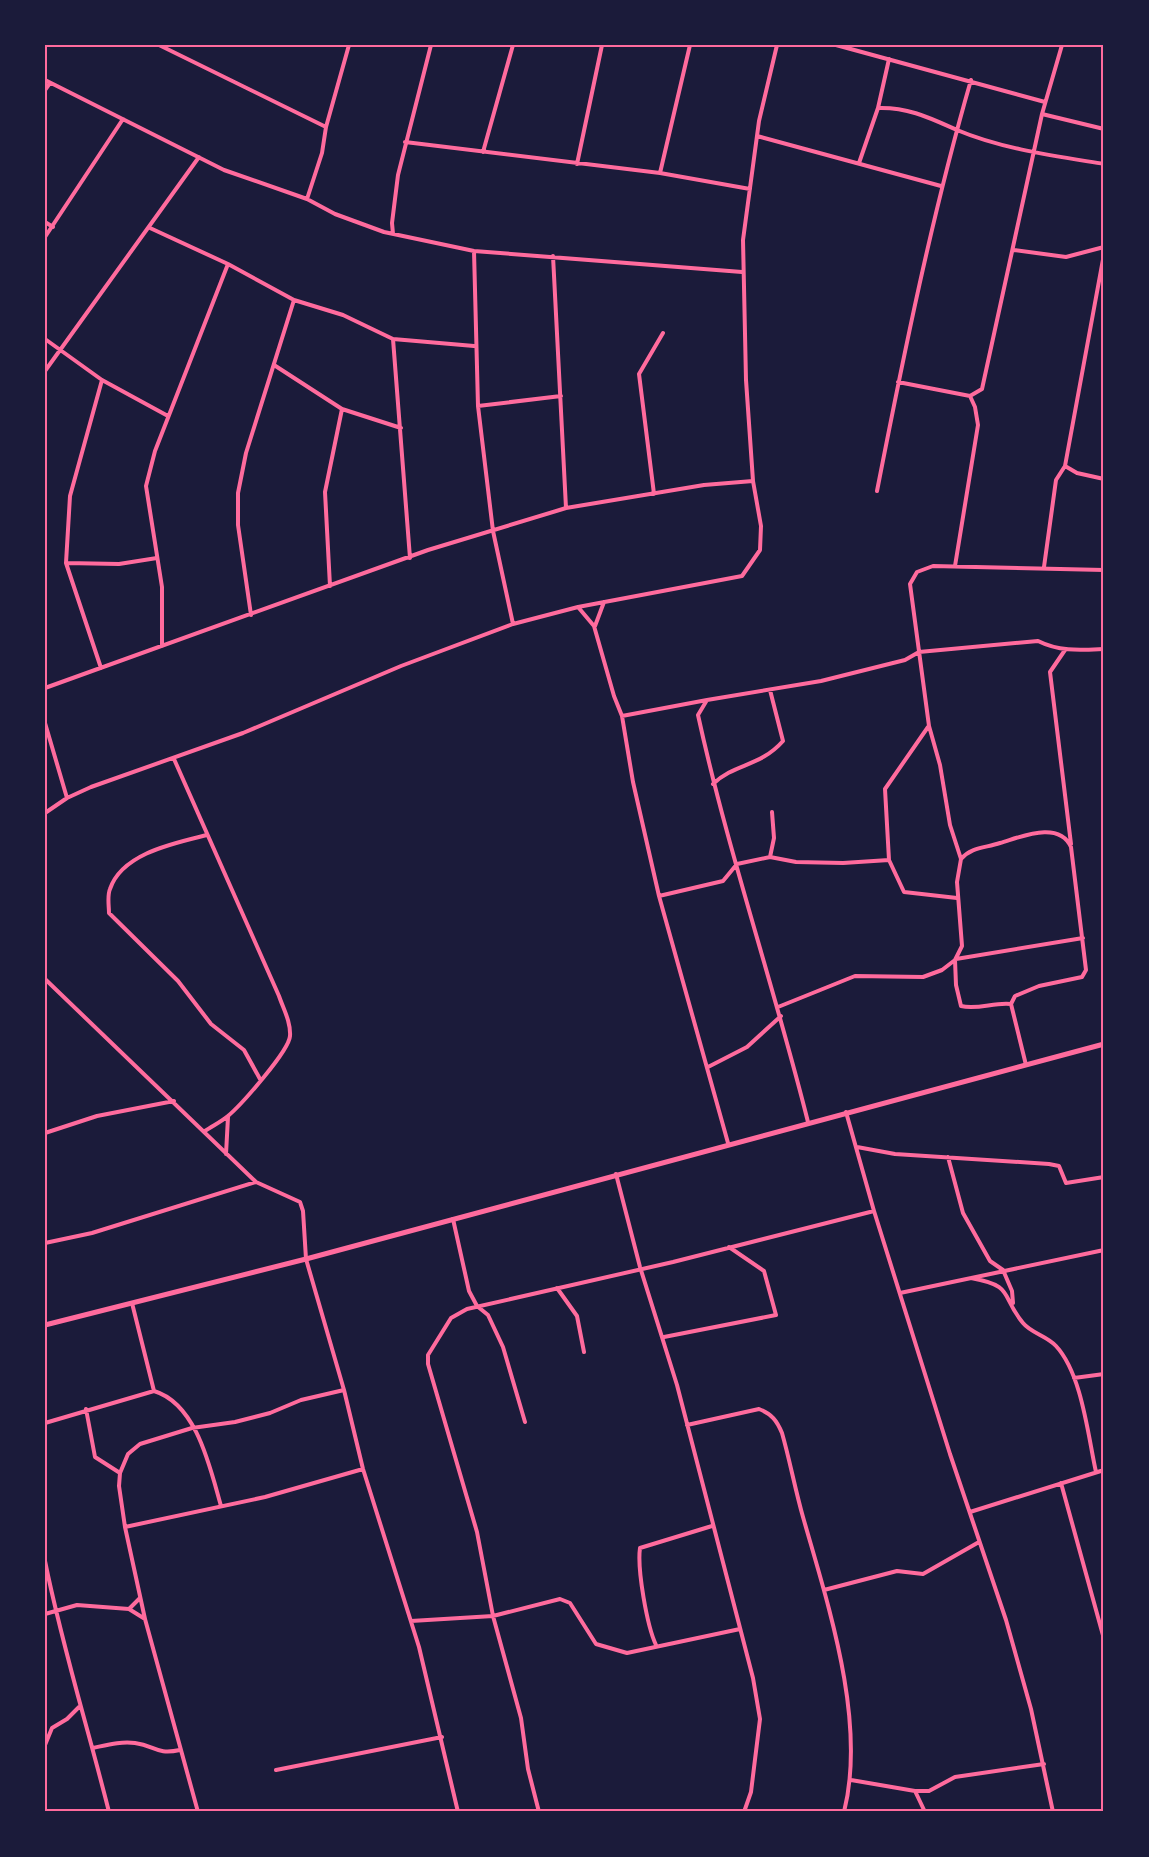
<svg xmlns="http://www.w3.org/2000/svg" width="1149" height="1857" font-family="'Roboto Condensed',sans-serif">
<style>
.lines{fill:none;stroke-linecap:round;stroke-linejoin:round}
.minor{stroke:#ff6b9d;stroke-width:4}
.secondary{stroke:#ff6b9d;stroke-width:5}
.neatline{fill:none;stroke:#ff6b9d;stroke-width:2}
</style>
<rect width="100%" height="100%" fill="#1b1b3a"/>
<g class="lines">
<path class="minor" d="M159 45 326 127
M836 45 1045 102
M45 80 224 170 307 199 335 214 384 232 474 251 742 272
M45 90 50 83
M878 108C908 107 930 118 957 130 1002 149 1055 156 1104 164
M1042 114 1104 129
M757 136 941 186
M405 142 660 173 750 189
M483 152 513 45
M859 163 878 108 889 59
M577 164 602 45
M660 173 690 45
M307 199 322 153 326 127 349 45
M45 222 53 227
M150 228 228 264 294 300 343 315 393 339 474 346
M393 234 392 223 398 175 431 45
M45 237 123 119
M1014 250 1066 257 1104 247
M474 251 478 406 493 531 513 624
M553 256 566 508
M45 339 102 380 168 416
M393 339 410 558
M274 365 342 409 401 428
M45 371 199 157
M898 382 970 396 982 389 1042 114 1062 45
M478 406 561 396
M1065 466 1077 473 1104 479
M877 491C904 353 932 215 971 80
M654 494 639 374 663 333
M66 563 119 564 157 558
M955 566 978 425 975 407 970 396
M1044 567 1056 480 1065 466 1104 254
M330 586 325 492 342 409
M578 607 594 626 614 696 622 716 633 782 659 896 728 1143
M251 615 238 525V493L246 453 294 300
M595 626 604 602
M162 646V587L146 486 155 451 228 264
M1065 650 1050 672 1071 844
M101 668 66 563 70 496 102 380
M45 688 428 550 566 508 704 485 753 481
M707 700 821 681 905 660 919 652 1038 641C1060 652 1081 650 1104 649
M622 716 707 700 698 715C728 852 774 986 808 1122
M45 723 67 798
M928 727 885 789 889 860 904 892 957 898
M174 759 279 996C283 1008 291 1022 290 1036 289 1051 241 1105 228 1116 221 1122 212 1126 205 1131
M713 784C735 763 760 767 783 741L770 690
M45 813 67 798 91 787 243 733 401 666 513 624 578 607 742 576 760 550 761 526 753 481 746 380 743 240 759 121 777 45
M207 835C175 843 122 853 110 889 107 896 109 906 109 913L178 981 211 1024 244 1050 260 1079
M770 857 774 838 772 812
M961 859C971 847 985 848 1000 843 1021 837 1059 820 1071 847L1086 970 1082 977 1039 986 1015 996 1011 1004 1026 1065
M659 896 723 881 737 864 770 857 796 862 843 863 889 860
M956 959 1083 938
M955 960 956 985 961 1006C978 1010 994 1002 1011 1004
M45 979 256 1182 300 1202 303 1211 306 1259 344 1390 363 1469 419 1647 458 1812
M778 1007 855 976 923 977 942 970 955 960 962 946 957 882 961 859 950 825 940 765 929 726 910 584 917 572 933 566 1104 570
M708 1067 747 1047 781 1016
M846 1112 874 1211 950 1454 1006 1620 1031 1709 1053 1812
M45 1133 97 1116 174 1101
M857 1147 895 1154 1049 1164 1059 1166 1066 1183 1104 1177
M226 1154 228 1117
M948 1157 963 1213 990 1261 1003 1270 1012 1291 1013 1303
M616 1174 640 1267 677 1385 753 1678 760 1719 751 1792 744 1812
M453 1219 469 1291 477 1306 488 1315 503 1347 525 1422
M45 1243 92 1233 256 1182
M971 1278C1015 1286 1000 1295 1023 1323 1031 1333 1047 1336 1056 1346 1082 1374 1088 1436 1096 1472
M557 1288 577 1316 584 1352
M900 1293 1104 1250
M132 1303 154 1391
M664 1337 776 1315 764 1271 729 1247
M1074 1378 1104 1374
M86 1409 95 1457 120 1473
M45 1423 154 1391C197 1404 210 1468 221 1506
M687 1425 759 1409C772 1414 777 1421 782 1433 790 1461 795 1489 803 1517 828 1605 867 1721 844 1812
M1061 1483 1104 1639
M970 1512 1104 1470
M125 1527 265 1497 363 1469
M45 1561C62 1646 88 1728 109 1812
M824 1590 897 1571 923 1574 979 1542
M129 1609 145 1619
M45 1614 77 1605 129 1609 140 1598
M411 1621 493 1616 560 1599 570 1603 596 1644 627 1653 740 1629
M656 1645C647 1626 637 1569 640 1548L712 1526
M45 1745 52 1728 67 1719 79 1707
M93 1748C107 1745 121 1741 135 1743 156 1746 156 1755 180 1750
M276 1770 442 1737
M851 1780 915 1791H929L955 1777 1044 1764
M915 1791 925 1812
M198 1812 145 1619 125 1527 119 1486 120 1473 128 1454 140 1444 192 1428 235 1422 270 1413 301 1400 344 1390
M539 1812 528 1769 521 1718 493 1616 477 1532 428 1364V1355L451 1318 467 1309 673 1262 874 1211"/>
<path class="secondary" d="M45 1325 306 1259 1104 1044"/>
</g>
<rect width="1149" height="1857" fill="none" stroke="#1b1b3a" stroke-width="93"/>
<rect x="46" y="46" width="1056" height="1764" class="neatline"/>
</svg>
